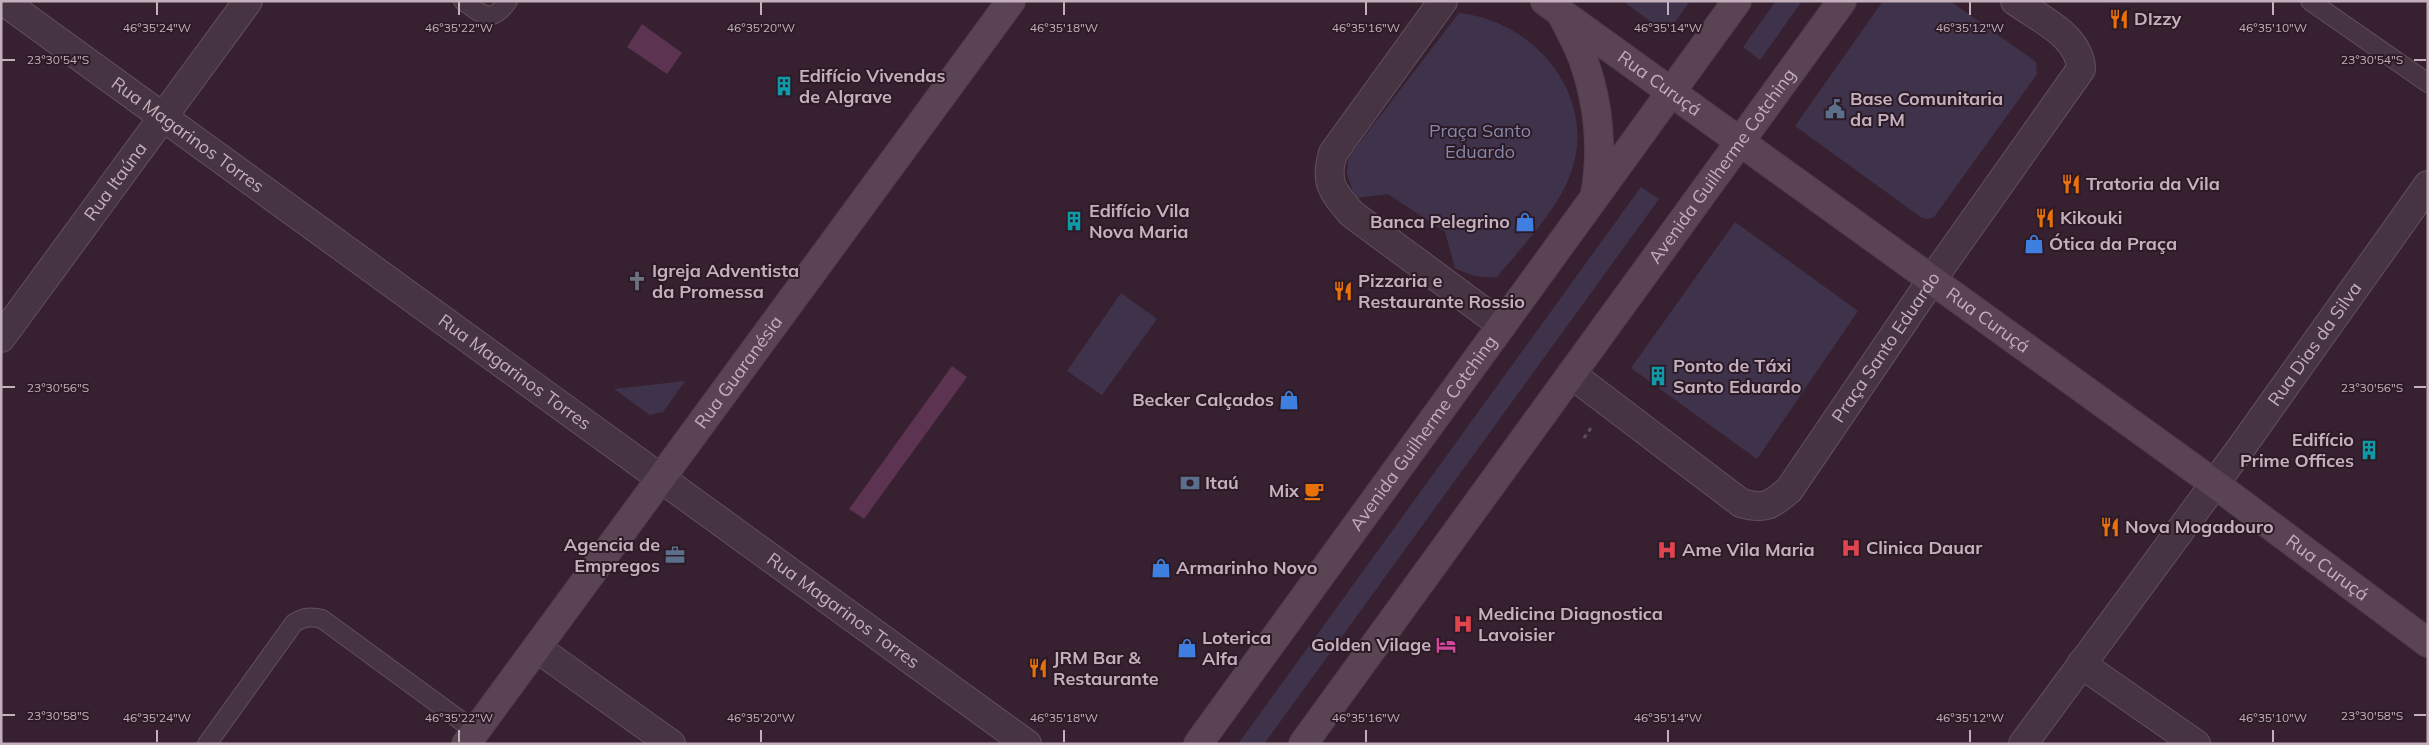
<svg xmlns="http://www.w3.org/2000/svg" width="2429" height="745" font-family="Mulish,sans-serif">
<style>
.green{fill:#3f334c}
.water{fill:#5c3350}
.lines{fill:none;stroke-linecap:round;stroke-linejoin:round}
.lane-casing{stroke:#624f5d;stroke-width:20}
.street-casing{stroke:#624f5d;stroke-width:30}
.secondary-casing{stroke:#513e4b;stroke-width:30}
.path{stroke:#5f4e61;stroke-width:3;stroke-dasharray:4 4;stroke-linecap:butt}
.lane{stroke:#473442;stroke-width:18}
.street{stroke:#473442;stroke-width:28}
.secondary{stroke:#5a4353;stroke-width:28}
.ticks{fill:none;stroke:#c4afbd;stroke-width:2}
.labels{text-anchor:middle;stroke-width:4;stroke-linejoin:round;paint-order:stroke}
.poi-label{font-size:18px;font-weight:bold;fill:#c4afbd;stroke:#2c1a27;text-anchor:start}
.street-label{font-size:18px;fill:#c4afbd;stroke:#2c1a27}
.park-label{font-size:18px;fill:#8589a9;stroke:#2c1a27}
.ticks-label{font-size:12px;text-anchor:middle;fill:#c4afbd;stroke:#2c1a27;stroke-width:4;stroke-linejoin:round;paint-order:stroke}
</style>
<rect width="100%" height="100%" fill="#372131"/>
<path class="green" d="M1623 1H1690L1673 25 1662 30Z
M1776 1H1802L1760 60 1743 47Z
M1883 1H1950L2036 62 2037 74 1934 217 1928 219 1922 218 1795 126Z
M1459 13C1537 21 1601 100 1569 178 1556 211 1520 249 1497 277 1481 278 1470 276 1455 268L1445 232 1388 194 1355 198 1347 174 1348 158Z
M1641 187 1659 199 1264 744H1238Z
M1735 222 1858 311 1757 459 1631 368Z
M1121 293 1157 319 1102 395 1067 371Z
M685 381 663 412 650 415 614 389Z"/>
<path class="water" d="M642 24 682 53 667 74 627 47Z
M952 366 967 377 864 519 849 509Z"/>
<g class="lines">
<defs>
<path id="lane" d="M463 1C483 15 491 25 508 1
M2310 1 2428 83
M207 744 294 623C304 617 311 616 322 619L475 731"/>
<g id="street">
<path id="s1" d="M3 1 1027 744"/>
<path d="M1443 1 1333 153C1324 183 1333 192 1352 214L1502 325"/>
<path id="s2" d="M1 338 248 1"/>
<path id="s3" d="M1571 374 1741 503C1765 510 1771 505 1789 490L1931 281 2081 69C2080 36 2040 19 2015 1"/>
<path d="M537 648 671 744"/>
<path d="M2081 664 2196 744"/>
<path id="s4" d="M2023 744 2241 448 2428 185"/>
</g>
<g id="secondary">
<path id="s5" d="M1545 1 2215 484 2428 643"/>
<path d="M1562 15C1570 31 1580 48 1585 65 1599 105 1603 154 1595 195"/>
<path id="s6" d="M466 744 1011 1"/>
<path id="s7" d="M1198 744 1737 1"/>
<path id="s8" d="M1303 744 1842 1"/>
</g>
</defs>
<use href="#lane" class="lane-casing"/>
<use href="#street" class="street-casing"/>
<use href="#secondary" class="secondary-casing"/>
<path class="path" d="M1584 438 1591 428"/>
<use href="#lane" class="lane"/>
<use href="#street" class="street"/>
<use href="#secondary" class="secondary"/>
</g>
<path class="ticks" d="M157 2V15M459 2V15M761 2V15M1064 2V15M1366 2V15M1668 2V15M1970 2V15M2273 2V15M2 60H15M2414 60H2426M2 387H15M2414 387H2426M2 715H15M2414 715H2426M157 730V742M459 730V742M761 730V742M1064 730V742M1366 730V742M1668 730V742M1970 730V742M2273 730V742"/>
<defs>
<symbol id="restaurant-bare" viewBox="-9 -9 18 18"><path d="M-5-6h1v4h1v-4h1v4h1v-4h1v5L-1.5 .5V6h-2V.5L-5-1ZM5-6V6H3V1.5H1.5Q1.5-4 5-6Z" fill="#e8710a" stroke="#2c1a27" stroke-width="2.5" paint-order="stroke"/></symbol>
<symbol id="building-bare" viewBox="-9 -9 18 18"><path d="M-4-6H4V6H1V3H-1V6H-4ZM-2.5-4.3h1.7v1.8h-1.7ZM.8-4.3h1.7v1.8H.8ZM-2.5-1h1.7V.8h-1.7ZM.8-1h1.7V.8H.8Z" fill="#0f9aa8" stroke="#2c1a27" stroke-width="2.5" paint-order="stroke"/></symbol>
<symbol id="civic-bare" viewBox="-9 -9 18 18"><path d="M-.6-6.5H3V-4.5H.6V-3L4-1V1h2V6H-6V1h2V-1L-.6-3ZM-1.2 2.5V6h2.4V2.5Z" fill="#5c6f8a" stroke="#2c1a27" stroke-width="2.5" paint-order="stroke"/></symbol>
<symbol id="shop-bare" viewBox="-9 -9 18 18"><path d="M-5-2.5h2.3a2.7 3.5 0 0 1 5.4 0H5L5.5 6h-11ZM-1.5-2.5h3a1.5 2.3 0 0 0-3 0Z" fill="#3f7fe0" stroke="#2c1a27" stroke-width="2.5" paint-order="stroke"/></symbol>
<symbol id="church-bare" viewBox="-9 -9 18 18"><path d="M-1.2-6h2.4v3.5h3.3v2.4h-3.3V6h-2.4V-.1h-3.3v-2.4h3.3Z" fill="#6b7280" stroke="#2c1a27" stroke-width="2.5" paint-order="stroke"/></symbol>
<symbol id="bank-bare" viewBox="-9 -9 18 18"><path d="M-6-4H6V4H-6ZM0-2.3a2.3 2.3 0 1 0 0 4.6a2.3 2.3 0 1 0 0-4.6Z" fill="#5c6f8a" stroke="#2c1a27" stroke-width="2.5" paint-order="stroke"/></symbol>
<symbol id="cafe-bare" viewBox="-9 -9 18 18"><path d="M-5.5-4.5H6V0H3Q3 3.5 0 3.5H-2.5Q-5.5 3.5-5.5 0ZM3-3.2v2h1.7v-2ZM-6 4.5H4V6H-6Z" fill="#e8710a" stroke="#2c1a27" stroke-width="2.5" paint-order="stroke"/></symbol>
<symbol id="hospital-bare" viewBox="-9 -9 18 18"><path d="M-5-5h3v3.5h4V-5h3V5h-3V1.5h-4V5h-3Z" fill="#e0444e" stroke="#2c1a27" stroke-width="2.5" paint-order="stroke"/></symbol>
<symbol id="office-bare" viewBox="-9 -9 18 18"><path d="M-6-3h4V-5.5h4V-3h4V5H-6ZM-1-4.5V-3h2v-1.5ZM-6 0V1H6V0Z" fill="#5c6f8a" stroke="#2c1a27" stroke-width="2.5" paint-order="stroke"/></symbol>
<symbol id="hotel-bare" viewBox="-9 -9 18 18"><path d="M-6-4.5h1.5V1H6V5H4.5V3h-9V5H-6ZM-4 0a1.8 1.8 0 1 1 3.6 0ZM.5 0V-2.5h3Q6-2.5 6 0Z" fill="#d1479c" stroke="#2c1a27" stroke-width="2.5" paint-order="stroke"/></symbol>
</defs>
<g fill-rule="evenodd">
<use href="#restaurant-bare" x="2105" y="5" width="28" height="28"/>
<use href="#building-bare" x="770" y="72" width="28" height="28"/>
<use href="#civic-bare" x="1821" y="95" width="28" height="28"/>
<use href="#restaurant-bare" x="2057" y="170" width="28" height="28"/>
<use href="#restaurant-bare" x="2031" y="204" width="28" height="28"/>
<use href="#building-bare" x="1060" y="207" width="28" height="28"/>
<use href="#shop-bare" x="1511" y="208" width="28" height="28"/>
<use href="#shop-bare" x="2020" y="230" width="28" height="28"/>
<use href="#church-bare" x="623" y="267" width="28" height="28"/>
<use href="#restaurant-bare" x="1329" y="277" width="28" height="28"/>
<use href="#building-bare" x="1644" y="362" width="28" height="28"/>
<use href="#shop-bare" x="1275" y="386" width="28" height="28"/>
<use href="#building-bare" x="2355" y="436" width="28" height="28"/>
<use href="#bank-bare" x="1176" y="469" width="28" height="28"/>
<use href="#cafe-bare" x="1300" y="477" width="28" height="28"/>
<use href="#restaurant-bare" x="2096" y="513" width="28" height="28"/>
<use href="#hospital-bare" x="1837" y="534" width="28" height="28"/>
<use href="#hospital-bare" x="1653" y="536" width="28" height="28"/>
<use href="#office-bare" x="661" y="541" width="28" height="28"/>
<use href="#shop-bare" x="1147" y="554" width="28" height="28"/>
<use href="#hospital-bare" x="1449" y="610" width="28" height="28"/>
<use href="#hotel-bare" x="1432" y="631" width="28" height="28"/>
<use href="#shop-bare" x="1173" y="634" width="28" height="28"/>
<use href="#restaurant-bare" x="1024" y="654" width="28" height="28"/>
</g>
<g class="labels">
<g class="poi-label">
<text x="2134" y="25">DIzzy</text>
<text x="799" y="82">Edifício Vivendas<tspan x="799" dy="21">de Algrave</tspan></text>
<text x="1850" y="105">Base Comunitaria<tspan x="1850" dy="21">da PM</tspan></text>
<text x="2086" y="190">Tratoria da Vila</text>
<text x="1089" y="217">Edifício Vila<tspan x="1089" dy="21">Nova Maria</tspan></text>
<text x="2060" y="224">Kikouki</text>
<text x="1510" y="228" text-anchor="end">Banca Pelegrino</text>
<text x="2049" y="250">Ótica da Praça</text>
<text x="652" y="277">Igreja Adventista<tspan x="652" dy="21">da Promessa</tspan></text>
<text x="1358" y="287">Pizzaria e<tspan x="1358" dy="21">Restaurante Rossio</tspan></text>
<text x="1673" y="372">Ponto de Táxi<tspan x="1673" dy="21">Santo Eduardo</tspan></text>
<text x="1274" y="406" text-anchor="end">Becker Calçados</text>
<text x="2354" y="446" text-anchor="end">Edifício<tspan x="2354" dy="21">Prime Offices</tspan></text>
<text x="1205" y="489">Itaú</text>
<text x="1299" y="497" text-anchor="end">Mix</text>
<text x="2125" y="533">Nova Mogadouro</text>
<text x="660" y="551" text-anchor="end">Agencia de<tspan x="660" dy="21">Empregos</tspan></text>
<text x="1866" y="554">Clinica Dauar</text>
<text x="1682" y="556">Ame Vila Maria</text>
<text x="1176" y="574">Armarinho Novo</text>
<text x="1478" y="620">Medicina Diagnostica<tspan x="1478" dy="21">Lavoisier</tspan></text>
<text x="1202" y="644">Loterica<tspan x="1202" dy="21">Alfa</tspan></text>
<text x="1431" y="651" text-anchor="end">Golden Vilage</text>
<text x="1053" y="664">JRM Bar &amp;<tspan x="1053" dy="21">Restaurante</tspan></text>
</g>
<g class="street-label">
<text dy="6" stroke="none"><textPath href="#s5" startOffset="141">Rua Curuçá</textPath></text>
<text dy="6" stroke="none"><textPath href="#s1" startOffset="228">Rua Magarinos Torres</textPath></text>
<text dy="6" stroke="none"><textPath href="#s8" startOffset="714">Avenida Guilherme Cotching</textPath></text>
<text dy="6" stroke="none"><textPath href="#s2" startOffset="194">Rua Itaúna</textPath></text>
<text dy="6" stroke="none"><textPath href="#s5" startOffset="546">Rua Curuçá</textPath></text>
<text dy="6" stroke="none"><textPath href="#s4" startOffset="495">Rua Dias da Silva</textPath></text>
<text dy="6" stroke="none"><textPath href="#s3" startOffset="439">Praça Santo Eduardo</textPath></text>
<text dy="6" stroke="none"><textPath href="#s1" startOffset="632">Rua Magarinos Torres</textPath></text>
<text dy="6" stroke="none"><textPath href="#s6" startOffset="461">Rua Guaranésia</textPath></text>
<text dy="6" stroke="none"><textPath href="#s7" startOffset="384">Avenida Guilherme Cotching</textPath></text>
<text dy="6" stroke="none"><textPath href="#s5" startOffset="966">Rua Curuçá</textPath></text>
<text dy="6" stroke="none"><textPath href="#s1" startOffset="1038">Rua Magarinos Torres</textPath></text>
</g>
<g class="park-label">
<text x="1480" y="137">Praça Santo<tspan x="1480" dy="21">Eduardo</tspan></text>
</g>
</g>
<g class="ticks-label">
<text x="157" y="32">46°35'24"W</text>
<text x="459" y="32">46°35'22"W</text>
<text x="761" y="32">46°35'20"W</text>
<text x="1064" y="32">46°35'18"W</text>
<text x="1366" y="32">46°35'16"W</text>
<text x="1668" y="32">46°35'14"W</text>
<text x="1970" y="32">46°35'12"W</text>
<text x="2273" y="32">46°35'10"W</text>
<text x="58" y="64">23°30'54"S</text>
<text x="2372" y="64">23°30'54"S</text>
<text x="58" y="392">23°30'56"S</text>
<text x="2372" y="392">23°30'56"S</text>
<text x="58" y="720">23°30'58"S</text>
<text x="2372" y="720">23°30'58"S</text>
<text x="157" y="722">46°35'24"W</text>
<text x="459" y="722">46°35'22"W</text>
<text x="761" y="722">46°35'20"W</text>
<text x="1064" y="722">46°35'18"W</text>
<text x="1366" y="722">46°35'16"W</text>
<text x="1668" y="722">46°35'14"W</text>
<text x="1970" y="722">46°35'12"W</text>
<text x="2273" y="722">46°35'10"W</text>
</g>
<rect width="2429" height="745" fill="none" stroke="#c4afbd" stroke-width="5"/>
</svg>
